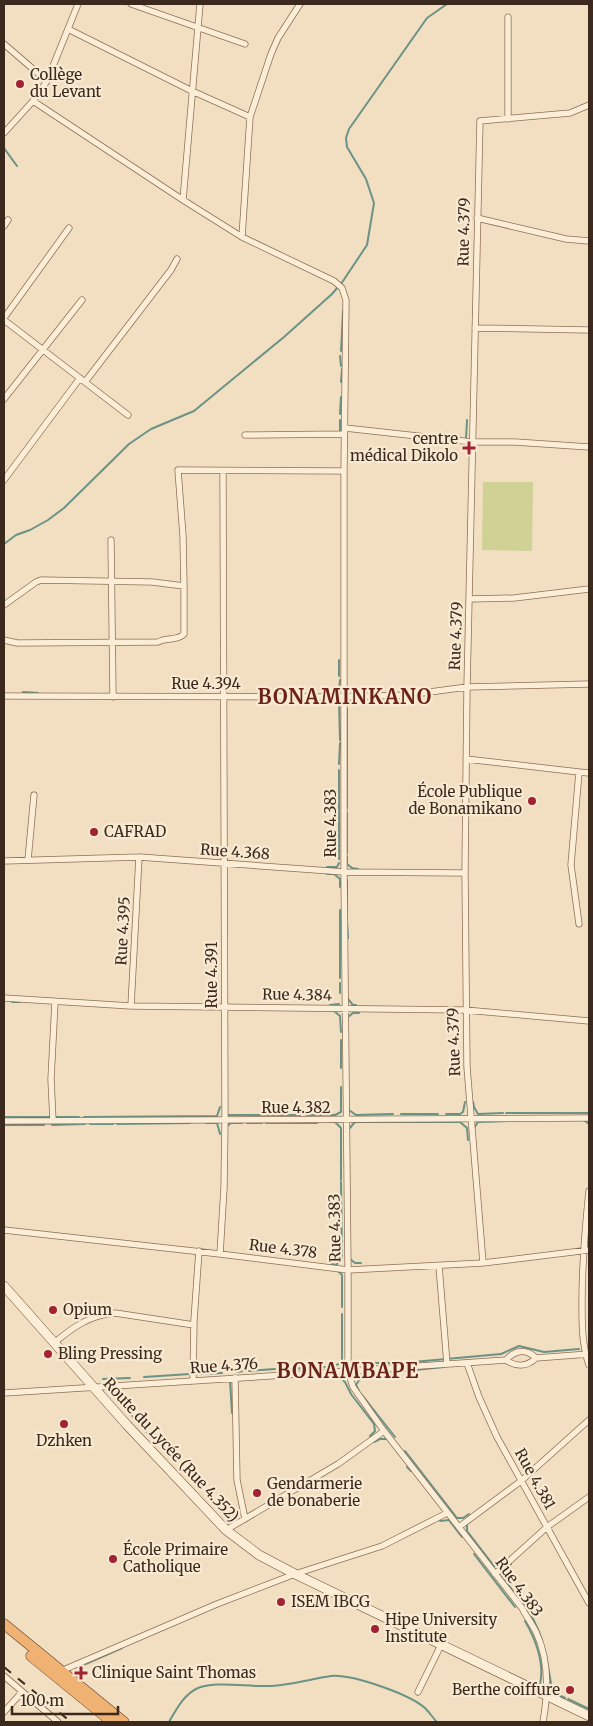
<svg xmlns="http://www.w3.org/2000/svg" width="593" height="1726" font-family="Merriweather,serif">
<style>
.green{fill:#d0d195}
.lines{fill:none;stroke-linecap:round;stroke-linejoin:round}
.stream{stroke:#6a9385;stroke-width:2}
.minor-casing{stroke:#8d6f57;stroke-width:7}
.secondary-casing{stroke:#6f503b;stroke-width:10}
.trunk-casing{stroke:#5b3d2c;stroke-width:11}
.minor{stroke:#fbedd6;stroke-width:5.5}
.secondary{stroke:#fbedd6;stroke-width:9}
.trunk{stroke:#f0b272;stroke-width:10}
.rail{stroke:#3c291d;stroke-width:2;stroke-dasharray:9 9;stroke-linecap:butt}
.poi-dot{fill:#a12230;stroke:#f8ead2;stroke-width:2}
.labels{text-anchor:middle;stroke-width:4.5;stroke-linejoin:round;paint-order:stroke}
.poi-label{font-size:15px;fill:#3c291d;stroke:#f8ead2;text-anchor:start}
.street-label{font-size:15px;fill:#3c291d;stroke:#f8ead2}
.district-label{font-size:20px;font-weight:bold;letter-spacing:1px;fill:#6c2219;stroke:#f8ead2}
</style>
<rect width="100%" height="100%" fill="#f2dfc2"/>
<path class="green" d="M483 482H533L532 551 482 550Z"/>
<g class="lines">
<path class="stream" d="M4 148 17 166
M341 284 367 245 374 203 366 179 347 147 346 138 349 129 427 18 447 4
M341 351 343 311
M340 356 341 366
M341 382 342 369
M340 414 341 397
M340 431V420
M466 439 467 420
M4 544 16 535 30 530 48 520 64 508 129 444 151 429 194 411 284 337 332 294 338 287
M339 676V660
M349 688 352 691H356
M23 692 38 693
M329 692 339 690 340 680
M339 703 340 740
M347 703 351 699
M339 764 340 743
M339 770V859
M347 808V709
M347 853V813
M347 857V864L352 868
M327 867H337L339 863
M352 868 358 869
M327 874H334L340 879V887
M347 880V917
M340 910V978
M347 921 348 938
M340 983V993
M348 999 353 1005H356
M12 1002H20
M330 1005 339 1004
M334 1011 340 1016 341 1032
M348 1017 353 1013H359
M341 1068V1040
M473 1102 474 1107 478 1114 503 1113
M349 1108V1110L356 1115 393 1114
M506 1113H589
M401 1114H438
M446 1114H460L463 1112 465 1102
M228 1115H300
M306 1115H335L341 1112V1087
M4 1117H50
M54 1117H79
M84 1117 217 1116 220 1107
M585 1121 589 1124
M328 1122H335L341 1128V1180
M206 1123H217L220 1134
M247 1123H262
M266 1123H317
M90 1124H113
M117 1124 190 1123
M4 1125H44
M52 1125 85 1124
M226 1127 231 1123H242
M474 1128 478 1122 511 1121
M349 1129 355 1122H460L467 1128 468 1140
M350 1259 355 1263H361
M331 1264 336 1265 342 1259 341 1182
M338 1271 342 1275V1307
M359 1363H402L501 1354 519 1346 544 1352 579 1349
M330 1367 339 1364 342 1361V1314
M285 1369 327 1367
M249 1371 275 1369
M237 1372 243 1371
M199 1374 222 1373
M336 1374 345 1382 351 1394 374 1424 375 1431 370 1436
M144 1377 190 1374
M103 1379 130 1378
M230 1381 232 1413
M111 1389 112 1393 152 1438
M359 1391 356 1385 361 1377 366 1375 444 1367
M362 1395 395 1437
M374 1442 380 1439H386
M405 1451 457 1518H463L469 1514
M407 1467 411 1471
M440 1521 449 1520 462 1537
M470 1522 467 1524V1531L494 1566 499 1565 507 1559
M474 1554 515 1607
M511 1564 500 1574 513 1591
M523 1603C544 1631 546 1656 552 1689L555 1693 565 1698
M525 1621C535 1638 545 1663 540 1684
M81 1666 122 1648
M568 1699 589 1709
M169 1722C176 1710 184 1694 198 1688 217 1681 247 1687 267 1686 289 1686 310 1679 331 1676 352 1674 409 1694 425 1708 429 1712 433 1718 437 1722"/>
<defs>
<path id="minor" d="M131 4 245 44
M508 17V119
M68 29 192 91 250 117
M4 44 47 81
M33 101 183 200 242 237 334 281 342 288 346 300 344 471V872L348 1270V1371L353 1387 384 1431 522 1608C526 1616 532 1624 536 1632 549 1659 548 1694 543 1722
M4 133 33 101 47 81 78 4
M183 200 200 4
M477 218 566 239 589 241
M4 226 8 220
M242 237 250 117 271 54 278 38 300 4
M4 318 69 228
M4 320 128 415
M475 328 589 330
M85 382 171 270 177 259
M4 399 82 300
M345 428 472 442H515L589 447
M245 435 344 434
M4 480 80 378
M111 540 113 697
M469 599 514 598 589 589
M4 605 36 582 41 580 152 582 184 586 183 536 178 470 344 471
M4 640 17 643 158 642C166 637 178 641 184 634V586
M4 696 345 697 407 695 467 687 589 684
M466 759 579 772 571 865 579 924
M579 772 589 773
M28 860 34 795
M4 861 139 857 344 872 465 873
M4 998 131 1006 465 1010 589 1021
M131 1006 139 857
M4 1121 589 1118
M53 1121 51 1079 55 1002
M589 1191C585 1229 582 1266 582 1304 582 1325 582 1345 589 1365
M4 1230 220 1254 348 1270 483 1263 589 1250
M220 1254 224 1188 225 1121 223 471
M483 1263 467 1067 465 873 467 687 480 121 570 113 589 105
M439 1266 447 1364
M54 1343C73 1327 90 1315 115 1313L194 1325
M536 1358 589 1354
M506 1360C515 1350 526 1348 536 1358
M506 1360C516 1367 527 1367 536 1358
M467 1363 479 1397 497 1437 589 1603
M235 1378 237 1480 245 1519
M193 1381 194 1320 199 1251
M4 1393 348 1371 506 1360
M459 1527 521 1481 589 1420
M226 1530 338 1464 384 1431
M495 1574 547 1527 589 1497
M61 1671 217 1604 295 1574 382 1546 447 1513
M4 1676 58 1722
M418 1692 441 1645
M4 1712 22 1692"/>
<path id="secondary" d="M4 1286 127 1425 226 1530 259 1555 295 1574 589 1716"/>
<path id="trunk" d="M4 1624 124 1722
M31 1656 112 1722"/>
</defs>
<use href="#minor" class="minor-casing"/>
<use href="#secondary" class="secondary-casing"/>
<use href="#trunk" class="trunk-casing"/>
<use href="#minor" class="minor"/>
<use href="#secondary" class="secondary"/>
<use href="#trunk" class="trunk"/>
<path class="rail" d="M4 1667 71 1722"/>
</g>
<g class="poi-dot">
<circle cx="20" cy="84" r="5"/>
<path d="M466.5 440.5h5v5h5v5h-5v5h-5v-5h-5v-5h5z"/>
<circle cx="532" cy="801" r="5"/>
<circle cx="94" cy="832" r="5"/>
<circle cx="53" cy="1310" r="5"/>
<circle cx="48" cy="1354" r="5"/>
<circle cx="64" cy="1424" r="5"/>
<circle cx="257" cy="1493" r="5"/>
<circle cx="113" cy="1559" r="5"/>
<circle cx="281" cy="1602" r="5"/>
<circle cx="375" cy="1629" r="5"/>
<path d="M78.5 1665.5h5v5h5v5h-5v5h-5v-5h-5v-5h5z"/>
<circle cx="570" cy="1690" r="5"/>
</g>
<g class="labels">
<g class="poi-label">
<text x="30" y="80">Collège<tspan x="30" dy="17">du Levant</tspan></text>
<text x="458" y="444" text-anchor="end">centre<tspan x="458" dy="17">médical Dikolo</tspan></text>
<text x="522" y="797" text-anchor="end">École Publique<tspan x="522" dy="17">de Bonamikano</tspan></text>
<text x="104" y="837">CAFRAD</text>
<text x="63" y="1315">Opium</text>
<text x="58" y="1359">Bling Pressing</text>
<text x="64" y="1446" text-anchor="middle">Dzhken</text>
<text x="267" y="1489">Gendarmerie<tspan x="267" dy="17">de bonaberie</tspan></text>
<text x="123" y="1555">École Primaire<tspan x="123" dy="17">Catholique</tspan></text>
<text x="291" y="1607">ISEM IBCG</text>
<text x="385" y="1625">Hipe University<tspan x="385" dy="17">Institute</tspan></text>
<text x="92" y="1678">Clinique Saint Thomas</text>
<text x="560" y="1695" text-anchor="end">Berthe coiffure</text>
</g>
<g class="street-label">
<text transform="translate(464 232) rotate(-89)" y="5">Rue 4.379</text>
<text transform="translate(456 636) rotate(-88)" y="5">Rue 4.379</text>
<text x="206" y="689">Rue 4.394</text>
<text transform="translate(331 823) rotate(-90)" y="5">Rue 4.383</text>
<text transform="translate(235 852) rotate(4)" y="5">Rue 4.368</text>
<text transform="translate(123 931) rotate(-87)" y="5">Rue 4.395</text>
<text transform="translate(212 975) rotate(-90)" y="5">Rue 4.391</text>
<text transform="translate(297 995) rotate(1)" y="5">Rue 4.384</text>
<text transform="translate(454 1042) rotate(-92)" y="5">Rue 4.379</text>
<text x="296" y="1113">Rue 4.382</text>
<text transform="translate(335 1228) rotate(-91)" y="5">Rue 4.383</text>
<text transform="translate(283 1249) rotate(7)" y="5">Rue 4.378</text>
<text transform="translate(224 1366) rotate(-4)" y="5">Rue 4.376</text>
<text transform="translate(171 1450) rotate(47)" y="5">Route du Lycée (Rue 4.352)</text>
<text transform="translate(535 1479) rotate(61)" y="5">Rue 4.381</text>
<text transform="translate(519 1587) rotate(54)" y="5">Rue 4.383</text>
</g>
<g class="district-label">
<text x="345" y="704">BONAMINKANO</text>
<text x="348" y="1378">BONAMBAPE</text>
</g>
</g>
<rect width="593" height="1726" fill="none" stroke="#3c291d" stroke-width="10"/>
<path d="M12 1706v8h106v-8" fill="none" stroke="#3c291d" stroke-width="2.5"/>
<text x="20" y="1706" font-size="15" fill="#3c291d" stroke="#f8ead2" stroke-width="4" paint-order="stroke">100 m</text>
</svg>
